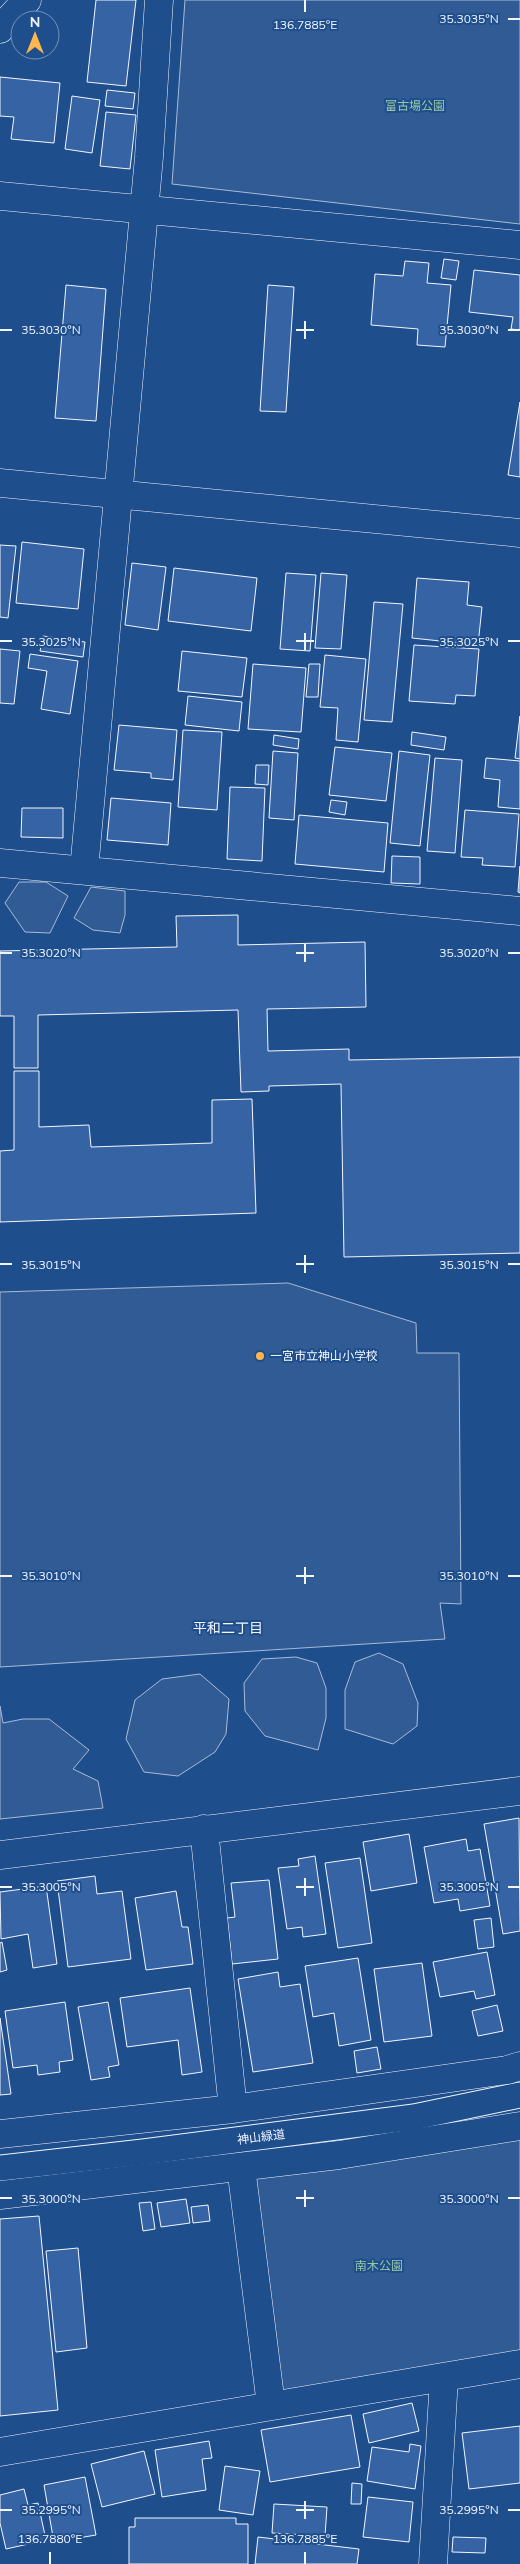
<svg xmlns="http://www.w3.org/2000/svg" width="520" height="2564" font-family="Mulish,'Noto Sans JP',sans-serif">
<style>
.built{fill:#305b95;stroke:#a8bbd7}
.building{fill:#3563a3;stroke:#f2f6ff}
.lines{fill:none;stroke-linecap:round;stroke-linejoin:round}
.pedestrian-casing{stroke:#f2f6ff;stroke-width:27}
.minor-casing{stroke:#f2f6ff;stroke-width:29}
.tertiary-casing{stroke:#f2f6ff;stroke-width:29}
.pedestrian{stroke:#1f4e8c;stroke-width:25}
.minor{stroke:#1f4e8c;stroke-width:28}
.tertiary{stroke:#1f4e8c;stroke-width:28}
.ticks{fill:none;stroke:#f2f6ff;stroke-width:2}
.poi-dot{fill:#ffb74d;stroke:#1f4e8c;stroke-width:2}
.labels{text-anchor:middle;stroke-width:4;stroke-linejoin:round;paint-order:stroke}
.park-label{font-size:12px;fill:#97c8a6;stroke:#1f4e8c}
.poi-label{font-size:12px;fill:#f2f6ff;stroke:#1f4e8c;text-anchor:start}
.street-label{font-size:12px;fill:#f2f6ff;stroke:#1f4e8c}
.neighbourhood-label{font-size:14px;fill:#f2f6ff;stroke:#1f4e8c}
.ticks-label{font-size:12px;text-anchor:middle;fill:#f2f6ff;stroke:#1f4e8c;stroke-width:4;stroke-linejoin:round;paint-order:stroke}
</style>
<rect width="100%" height="100%" fill="#1f4e8c"/>
<path class="built" d="M185 0H520V224L172 184Z
M19 882H46L68 896 50 933 25 932 5 903Z
M91 887 125 891V915L120 933 93 930 74 918Z
M288 1283 416 1323 417 1353H459L461 1604 440 1603 445 1639 0 1667V1292Z
M379 1653 403 1664 418 1703 417 1726 393 1744 345 1729V1690L355 1662Z
M296 1657 317 1663 326 1688V1718L318 1750 265 1736 245 1711 244 1683 262 1659Z
M200 1674 229 1699 226 1734 215 1752 178 1776 144 1772 126 1739 135 1700 162 1679Z
M0 1706 3 1723 23 1719H49L89 1750 73 1769 98 1781 103 1808 0 1819Z
M520 2134V2355L277 2396 248 2172Z"/>
<path class="building" d="M96 0H136L126 86 87 82Z
M0 77 60 83 54 143 11 139 14 117 0 116Z
M107 90 135 93 133 109 105 106Z
M72 96 100 100 92 153 65 149Z
M106 112 136 115 130 169 100 166Z
M444 259 459 261 456 280 441 278Z
M405 261 429 263 427 283 451 285 445 347 417 345 418 329 371 325 375 274 403 276Z
M474 270 520 275V330L511 329 513 317 469 312Z
M66 285 106 289 96 421 55 418Z
M268 285 294 287 286 412 260 411Z
M520 402V477L508 475Z
M22 542 84 549 78 609 16 603Z
M0 545 16 546 8 618 0 617Z
M132 563 166 567 158 630 125 625Z
M174 568 257 578 251 631 168 621Z
M286 573 316 575 310 651 280 649Z
M321 573 347 575 341 649 315 648Z
M417 578 469 582 467 605 482 607 478 645 412 638Z
M374 602 403 604 392 722 364 720Z
M43 636 85 642 83 657 40 651Z
M414 645 479 649 475 696 456 695 455 704 409 701Z
M0 649 20 651 14 704 0 703Z
M182 651 247 658 242 697 178 691Z
M30 654 78 661 70 714 41 709 47 671 28 668Z
M325 655 366 659 358 742 336 740 338 708 320 707Z
M253 664 306 668 301 732 248 729Z
M309 664H320L318 697H306Z
M188 696 242 702 239 731 185 725Z
M520 716V759L515 758Z
M119 725 177 730 173 780 151 778V773L114 770Z
M183 730 222 732 217 810 178 807Z
M412 732 446 737 444 750 411 745Z
M274 735 299 739 298 749 273 745Z
M335 747 392 753 386 801 329 795Z
M273 751 298 753 294 820 269 818Z
M399 751 430 755 420 846 390 843Z
M435 758 462 760 455 853 427 851Z
M486 758 520 761V809L498 807 500 780 484 778Z
M256 765H269L268 785 255 784Z
M230 787 265 788 262 861 227 859Z
M111 798 171 803 168 845 107 840Z
M331 800 347 802 345 815 329 812Z
M22 808H63V838L21 837Z
M465 810 519 814 515 867 482 865 483 858 461 857Z
M299 815 388 823 384 872 295 864Z
M392 856 420 857V884L391 883Z
M520 866V893L518 892Z
M238 915V945L365 942 366 1007 267 1009 268 1051 349 1049V1060L520 1057V1253L344 1257 341 1084 269 1086V1091L241 1092 238 1010 38 1015V1068H14V1016H0V951L177 947 176 916Z
M14 1071H39V1127L89 1125 91 1147 212 1143V1100L252 1099 256 1213 0 1222V1151L14 1150Z
M519 1818 520 1931 503 1934 484 1824Z
M409 1834 417 1883 371 1891 363 1842Z
M466 1839 468 1851 480 1849 490 1906 460 1911 458 1899 434 1903 424 1847Z
M315 1856 326 1934 303 1937 302 1927 287 1929 278 1868 299 1866 298 1859Z
M360 1858 372 1943 338 1948 325 1863Z
M95 1876 97 1894 122 1891 131 1959 68 1967 57 1881Z
M269 1880 278 1959 232 1964 227 1918 235 1917 231 1883Z
M46 1886 57 1964 33 1968 28 1934 1 1939 0 1892Z
M176 1891 182 1927H188L193 1964 146 1970 135 1898Z
M491 1918 494 1947 478 1949 474 1920Z
M2 1942 7 1970 0 1972V1943Z
M487 1952 495 1995 476 1999 474 1991 440 1997 433 1962Z
M358 1958 371 2040 339 2046 334 2013 313 2017 305 1966Z
M422 1963 432 2036 384 2042 374 1969Z
M278 1972 280 1987 300 1984 313 2063 253 2072 238 1979Z
M190 1988 202 2072 182 2075 178 2040 127 2047 120 1998Z
M65 2002 73 2060 59 2062 60 2072 38 2075 37 2065 13 2068 5 2011Z
M108 2002 119 2065 108 2067 110 2077 91 2080 78 2007Z
M497 2005 503 2031 478 2036 472 2011Z
M0 2018 11 2094 0 2095Z
M377 2047 381 2069 357 2073 354 2051Z
M186 2199 190 2223 161 2227 157 2203Z
M151 2202 155 2229 143 2231 139 2203Z
M208 2205 210 2221 193 2223 191 2207Z
M39 2216 58 2410 0 2416V2219Z
M78 2248 87 2348 56 2352 46 2251Z
M412 2403 419 2431 369 2443 363 2414Z
M351 2415 360 2467 270 2482 261 2430Z
M520 2426V2483L469 2489 462 2433Z
M209 2441 212 2458 202 2459 206 2490 162 2497 155 2450Z
M410 2444 421 2446 415 2489 367 2481 372 2447 409 2452Z
M144 2451 155 2494 102 2507 91 2464Z
M225 2466 260 2471 253 2515 219 2510Z
M85 2477 96 2535 72 2539V2534L53 2537 44 2485Z
M352 2483 362 2484 361 2504H351Z
M24 2489 28 2505 38 2503 46 2540 6 2549 0 2523V2495Z
M368 2497 413 2502 409 2542 363 2537Z
M274 2504 327 2507 325 2536 272 2533Z
M135 2518H236V2524H248V2564H129V2527H135Z
M258 2537 359 2549 357 2564H255Z
M453 2537 486 2538 485 2553 452 2552Z"/>
<g class="lines">
<defs>
<path id="pedestrian" d="M0 2168 143 2152 414 2117 520 2095"/>
<path id="minor" d="M0 29 27 0
M0 196 520 245
M0 863 520 911
M84 870 149 157 159 0
M204 1829 233 2109
M0 1855 520 1791
M0 2134 233 2109 507 2070 520 2066
M241 2167 271 2405
M0 2195 339 2155 520 2126
M0 2452 520 2364
M433 2564 444 2378"/>
<path id="tertiary" d="M0 483 520 533"/>
</defs>
<use href="#pedestrian" class="pedestrian-casing"/>
<use href="#minor" class="minor-casing"/>
<use href="#tertiary" class="tertiary-casing"/>
<use href="#pedestrian" class="pedestrian"/>
<use href="#minor" class="minor"/>
<use href="#tertiary" class="tertiary"/>
</g>
<path class="ticks" d="M305 0V12M508 19H520M305 321V339M0 330H12M296 330H314M508 330H520M305 633V650M0 641H12M296 641H314M508 641H520M305 944V962M0 953H12M296 953H314M508 953H520M305 1255V1273M0 1264H12M296 1264H314M508 1264H520M305 1567V1584M0 1576H12M296 1576H314M508 1576H520M305 1878V1896M0 1887H12M296 1887H314M508 1887H520M305 2190V2207M0 2198H12M296 2198H314M508 2198H520M305 2501V2519M0 2510H12M296 2510H314M508 2510H520M50 2552V2564M305 2552V2564"/>
<circle class="poi-dot" cx="260" cy="1356" r="5"/>
<g class="labels">
<g class="park-label">
<text x="415" y="110">富古場公園</text>
<text x="379" y="2270">南木公園</text>
</g>
<g class="poi-label">
<text x="270" y="1360">一宮市立神山小学校</text>
</g>
<g class="street-label">
<text transform="translate(261 2137) rotate(-7)" y="4">神山緑道</text>
</g>
<g class="neighbourhood-label">
<text x="228" y="1633">平和二丁目</text>
</g>
</g>
<g class="ticks-label">
<text x="469" y="23">35.3035°N</text>
<text x="305" y="29">136.7885°E</text>
<text x="51" y="334">35.3030°N</text>
<text x="469" y="334">35.3030°N</text>
<text x="51" y="646">35.3025°N</text>
<text x="469" y="646">35.3025°N</text>
<text x="51" y="957">35.3020°N</text>
<text x="469" y="957">35.3020°N</text>
<text x="51" y="1269">35.3015°N</text>
<text x="469" y="1269">35.3015°N</text>
<text x="51" y="1580">35.3010°N</text>
<text x="469" y="1580">35.3010°N</text>
<text x="51" y="1891">35.3005°N</text>
<text x="469" y="1891">35.3005°N</text>
<text x="51" y="2203">35.3000°N</text>
<text x="469" y="2203">35.3000°N</text>
<text x="51" y="2514">35.2995°N</text>
<text x="469" y="2514">35.2995°N</text>
<text x="50" y="2543">136.7880°E</text>
<text x="305" y="2543">136.7885°E</text>
</g>
<g transform="translate(35 35)"><circle r="24" fill="#1f4e8c" stroke="#7391ba"/>
<path d="M0-4L9 19L0 12L-9 19Z" fill="#ffb74d"/>
<text y="-8" font-size="14" font-weight="bold" text-anchor="middle" fill="#f2f6ff">N</text>
</g>
</svg>
